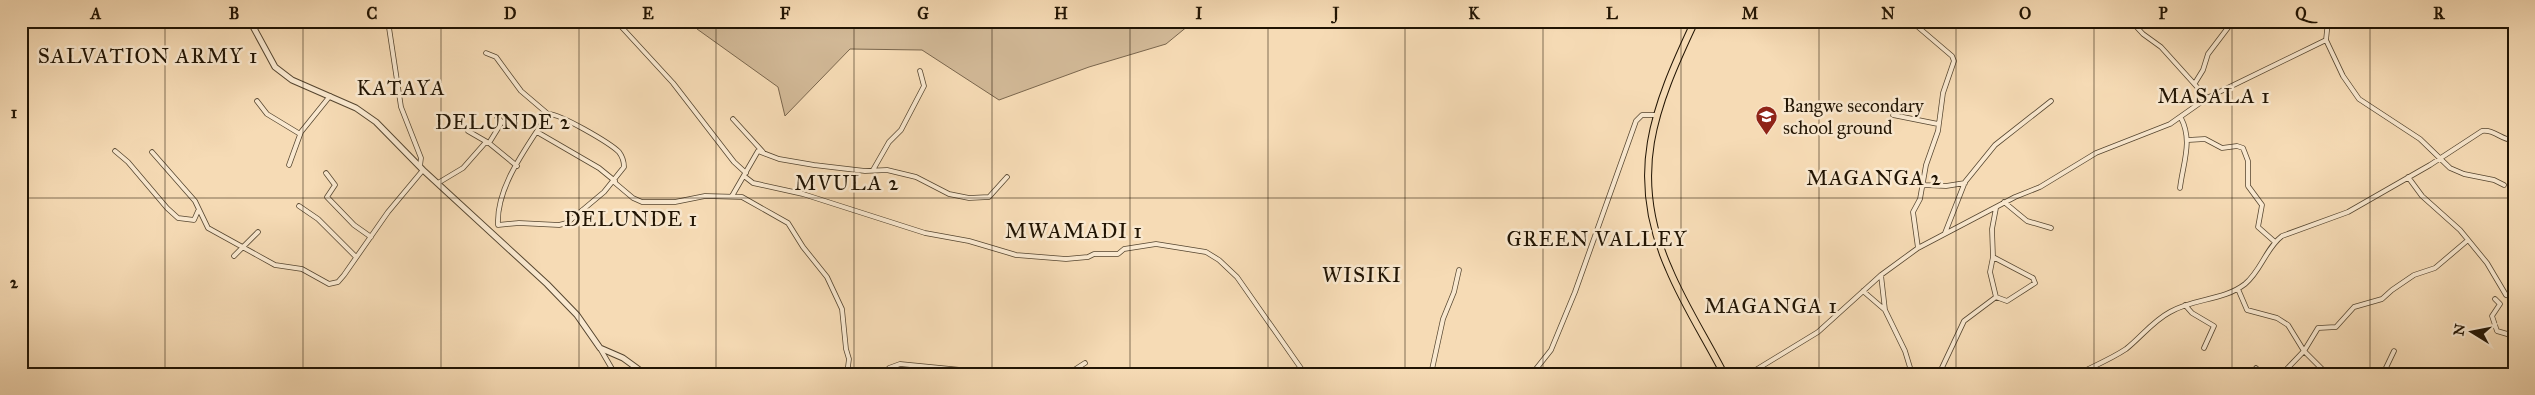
<svg xmlns="http://www.w3.org/2000/svg" width="2535" height="395" font-family="'IM FELL Great Primer',serif">
<style>
.green{fill:#d2b997;stroke:#7a664d}
.lines{fill:none;stroke-linecap:round;stroke-linejoin:round}
.minor-casing{stroke:#564630;stroke-width:5.5}
.tertiary-casing{stroke:#564630;stroke-width:7}
.primary-casing{stroke:#211403;stroke-width:8}
.minor{stroke:#f9e8cf;stroke-width:4}
.tertiary{stroke:#f9e8cf;stroke-width:5}
.primary{stroke:#f6dbb5;stroke-width:6}
.grid{fill:none;stroke:#211403;stroke-width:1;stroke-opacity:0.55}
.labels{text-anchor:middle;stroke-width:5;stroke-linejoin:round;paint-order:stroke}
.poi-label{font-size:19px;fill:#211403;stroke:#f9e8cf;text-anchor:start}
.quarter-label{font-size:21px;letter-spacing:1px;fill:#211403;stroke:#f9e8cf}
.neatline{fill:none;stroke:#211403;stroke-width:2}
.grid-label{font-size:16px;text-anchor:middle;font-weight:bold;fill:#211403}
</style>
<rect width="100%" height="100%" fill="#f6dbb5"/>
<filter id="stains"><feTurbulence type="fractalNoise" baseFrequency=".004" numOctaves="4"/><feColorMatrix values="0 0 0 0 .2 0 0 0 0 .09 0 0 0 0 .02 0 0 0 .5 -.17"/></filter>
<radialGradient id="worn" r=".72"><stop offset=".6" stop-color="#630" stop-opacity="0"/><stop offset="1" stop-color="#630" stop-opacity=".3"/></radialGradient>
<path class="green" d="M691 21H1194L1166 44 1089 67 999 100 922 50 850 49 785 116 778 87 697 29Z"/>
<g class="lines">
<defs>
<path id="minor" d="M388 21 401 107 421 158 420 166
M616 21 673 83 734 162 746 173
M1911 21 1952 56 1954 61 1943 93 1938 131 1926 165 1920 199 1913 212 1918 248
M2131 21 2143 34 2161 47 2207 98
M2328 21 2326 40 2343 76 2359 99 2420 139 2450 168 2464 174 2494 180 2504 185
M486 53 496 57 521 91 548 114
M2195 83 2203 70 2208 54 2233 21
M257 101 267 114 300 134
M548 114C559 113 610 143 619 152 622 156 624 162 624 167L604 192 567 223 559 225 519 223 498 225C496 186 528 146 548 114Z
M1893 115 1938 124
M733 119 763 152
M468 131 487 142
M537 132 599 168 615 181
M2188 140 2205 139 2222 148 2237 146 2243 148 2248 161V186L2262 205 2258 227 2275 242
M489 143 517 166
M115 151 128 162 167 208 178 218 194 220 198 211
M152 152 195 201 208 228 275 265 302 269 329 284 338 282 344 275 388 212 423 170
M289 165 301 132 330 96
M873 170 889 142 901 130 924 86 920 71
M326 173 335 185 327 197 354 225 371 237
M744 176 753 183 803 194 925 233 969 241 1016 255 1066 259 1088 257 1094 254H1118L1124 249 1156 244 1206 252 1219 260 1237 277 1305 374
M2408 177 2422 196 2460 230 2487 263 2506 295 2514 297
M614 182 633 198 642 202H675L705 196 742 197 788 223 803 247 827 277 842 309 846 349 849 359 847 374
M438 183 463 168 485 143H489L502 122 497 117
M1923 185 1946 186 1965 183
M2180 188C2183 163 2193 141 2181 118
M732 196 758 151 779 159 814 165 865 171 887 170 916 177 949 194 969 198 989 197 1007 177
M2004 202 2027 221 2051 228
M299 206 318 219 356 257
M1945 233 1965 182 1995 145 2051 101
M234 256 258 232
M1993 257 2033 278 2035 283 2007 301 1996 297 1990 272 1993 257 1992 229 1996 208
M1881 275 1885 310
M2238 289 2247 310 2277 318 2288 325 2304 351 2327 374
M1863 291 1885 310 1905 351 1912 374
M2495 299 2500 304 2492 316 2497 331 2514 336
M2185 305 2192 313 2214 326 2204 348
M601 350 615 374
M2256 368 2263 374
M886 374 889 368 900 364 1002 374
M1068 374 1085 363
M1431 374 1443 319 1454 292 1459 270
M1532 374 1551 350 1575 292 1636 121 1642 115H1656
M1749 374 1818 332 1881 275 1918 248 2015 197 2040 187 2096 153 2170 124 2207 98 2326 40
M1939 374 1964 321 1996 297
M2078 374C2094 366 2111 359 2126 349 2141 337 2153 321 2170 312 2194 298 2223 301 2245 284 2261 271 2266 248 2282 236L2348 212 2430 165 2482 131C2495 129 2502 141 2514 140
M2179 374H2180
M2282 374 2304 351 2318 328 2336 327 2354 307 2382 299 2392 290 2414 275 2435 268 2468 240
M2383 374 2394 351"/>
<path id="tertiary" d="M250 21 275 67 292 80 356 108 376 122 423 170 547 284 577 315 600 348 623 358 645 374"/>
<path id="primary" d="M1695 21C1654 108 1627 175 1669 269 1684 305 1706 339 1724 374"/>
</defs>
<use href="#minor" class="minor-casing"/>
<use href="#tertiary" class="tertiary-casing"/>
<use href="#primary" class="primary-casing"/>
<use href="#minor" class="minor"/>
<use href="#tertiary" class="tertiary"/>
<use href="#primary" class="primary"/>
</g>
<path class="grid" d="M165 21V374M303 21V374M441 21V374M579 21V374M716 21V374M854 21V374M992 21V374M1130 21V374M1268 21V374M1405 21V374M1543 21V374M1681 21V374M1819 21V374M1956 21V374M2094 21V374M2232 21V374M2370 21V374M21 198H2514"/>
<defs>
<symbol id="school-pin" viewBox="-11 -11 22 30"><path d="M0 17L-7.5 6A9.5 9.5 0 1 1 7.5 6Z" fill="#8f2418" stroke="#f9e8cf"/><path d="M0-5L7-2L0 1L-7-2ZM-4 1L0 2.5L4 1V4Q0 6-4 4Z" fill="#fff"/></symbol>
</defs>
<g fill-rule="evenodd">
<use href="#school-pin" x="1754" y="104" width="25" height="34"/>
</g>
<g class="labels">
<g class="poi-label">
<text x="1783" y="112">Bangwe secondary<tspan x="1783" dy="22">school ground</tspan></text>
</g>
<g class="quarter-label">
<text x="148" y="63">SALVATION ARMY 1</text>
<text x="401" y="95">KATAYA</text>
<text x="2214" y="103">MASALA 1</text>
<text x="503" y="129">DELUNDE 2</text>
<text x="1874" y="185">MAGANGA 2</text>
<text x="847" y="190">MVULA 2</text>
<text x="631" y="226">DELUNDE 1</text>
<text x="1074" y="238">MWAMADI 1</text>
<text x="1597" y="246">GREEN VALLEY</text>
<text x="1362" y="282">WISIKI</text>
<text x="1771" y="313">MAGANGA 1</text>
</g>
</g>
<rect width="2535" height="395" fill="none" stroke="#f6dbb5" stroke-width="55"/>
<g transform="translate(2472 332) rotate(280)" stroke="#f9e8cf" stroke-width="4" paint-order="stroke">
<path d="M0-4L9 19L0 12L-9 19Z" fill="#211403"/>
<text y="-8" font-size="14" font-weight="bold" text-anchor="middle" fill="#211403">N</text>
</g>
<rect x="28" y="28" width="2480" height="340" class="neatline"/>
<g class="grid-label">
<text x="96" y="19">A</text>
<text x="234" y="19">B</text>
<text x="372" y="19">C</text>
<text x="510" y="19">D</text>
<text x="648" y="19">E</text>
<text x="785" y="19">F</text>
<text x="923" y="19">G</text>
<text x="1061" y="19">H</text>
<text x="1199" y="19">I</text>
<text x="1336" y="19">J</text>
<text x="1474" y="19">K</text>
<text x="1612" y="19">L</text>
<text x="1750" y="19">M</text>
<text x="1888" y="19">N</text>
<text x="2025" y="19">O</text>
<text x="2163" y="19">P</text>
<text x="2301" y="19">Q</text>
<text x="2439" y="19">R</text>
<text x="14" y="118">1</text>
<text x="14" y="288">2</text>
</g>
<rect width="100%" height="100%" filter="url(#stains)"/>
<rect width="100%" height="100%" fill="url(#worn)"/>
</svg>
